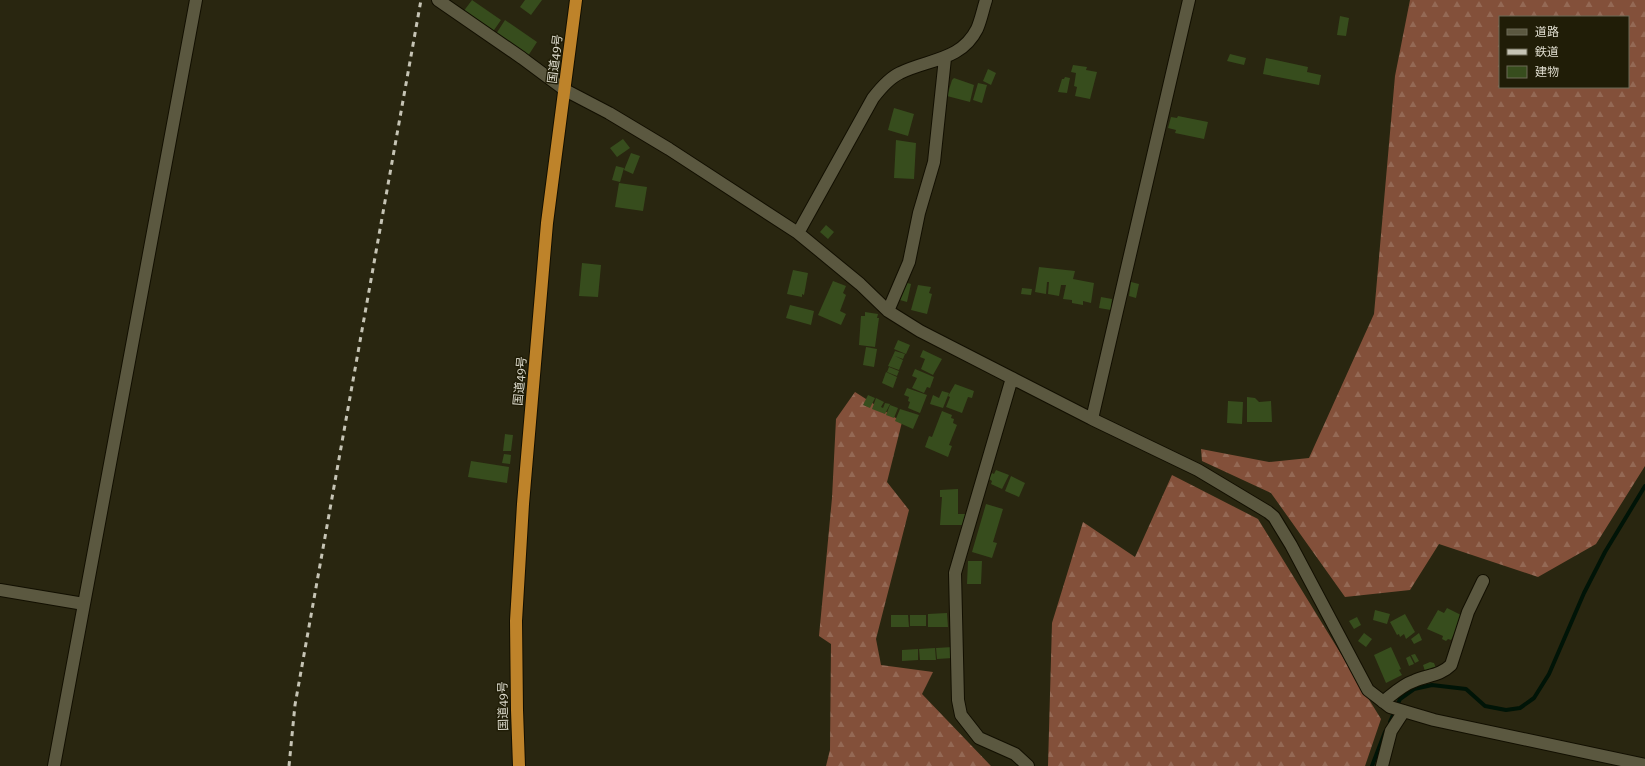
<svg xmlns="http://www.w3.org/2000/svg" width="1645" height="766" font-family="'Roboto Serif','Noto Sans JP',serif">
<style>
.forest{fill:url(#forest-firs);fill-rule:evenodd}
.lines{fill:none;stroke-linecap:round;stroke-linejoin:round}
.stream{stroke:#001407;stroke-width:4}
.building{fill:#374d1d}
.minor-casing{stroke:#120f00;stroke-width:14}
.highway-casing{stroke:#120f00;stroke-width:14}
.minor{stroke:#5b5840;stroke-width:12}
.highway{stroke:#be832a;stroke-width:12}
.rail{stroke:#c6c4b5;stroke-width:3;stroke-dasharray:5 5;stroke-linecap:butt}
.labels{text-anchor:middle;stroke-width:3;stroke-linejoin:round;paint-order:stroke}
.street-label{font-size:12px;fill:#dfddcf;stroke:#201d07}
</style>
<defs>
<pattern id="forest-firs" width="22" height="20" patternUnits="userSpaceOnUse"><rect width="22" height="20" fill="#83503a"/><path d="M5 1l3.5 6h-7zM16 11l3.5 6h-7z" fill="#946955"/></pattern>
</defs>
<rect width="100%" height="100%" fill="#292610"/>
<path class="forest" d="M1410 0H1645V466L1596 544 1538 577 1439 544 1410 590 1345 597 1271 493 1202 461 1201 449 1269 462 1309 458 1374 314 1395 76ZM1500 17H1628V87H1500Z
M855 392 902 422 887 482 909 510 876 639 881 665 933 672 922 694 991 766H826L830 750 831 644 819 636 832 498 836 419Z
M1172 475 1258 519 1381 719 1365 766H1048L1052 623 1083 522 1135 557Z"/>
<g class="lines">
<path class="stream" d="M1390 722 1400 699 1414 689 1432 685 1466 689 1485 706 1506 710 1520 708 1534 698 1549 674 1584 593 1605 552 1645 486
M1372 766 1385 732"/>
</g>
<path class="building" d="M472 0 501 20 492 33 463 12Z
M525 0H542L531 15 520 7Z
M1340 16 1349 18 1346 36 1337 35Z
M505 20 537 42 528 56 496 34Z
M1230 54 1246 58 1244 65 1227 61Z
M1266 58 1308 67 1307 72 1321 75 1319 85 1263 74Z
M1073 65 1087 67 1086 70 1097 72 1090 99 1075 96 1077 87 1074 86 1076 73 1071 72Z
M988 69 996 73 991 85 983 81Z
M1065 77 1070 78 1067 93 1058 92 1062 79H1064Z
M954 78 974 85 970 102 947 96 952 80Z
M978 83 987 85 982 103 973 100Z
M894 108 914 114 908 136 888 130Z
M1178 116 1208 122 1204 139 1175 133 1176 130 1168 128 1171 117 1177 118Z
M623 139 630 148 617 157 610 148Z
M896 140 916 143 914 179 894 178Z
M631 153 640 156 633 174 624 170Z
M616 166 624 168 620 182 612 180Z
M619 183 647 187 643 211 615 207Z
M826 225 834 232 828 239 820 232Z
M582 263 601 265 598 297 579 296Z
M1039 267 1075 271 1073 279 1094 283 1091 303 1083 301V305L1072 303V300L1063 299 1066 285H1061L1059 296 1048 294 1049 282H1047L1046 294 1035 292Z
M793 270 808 273 804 295 802 294V297L787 294Z
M833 281 846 286 843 293 846 295 840 311 846 314 841 325 818 315Z
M904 282 911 284 907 302 900 300Z
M1131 282 1139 284 1136 298 1129 296Z
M918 285 931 287 929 293 932 294 927 314 911 310Z
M1022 288 1032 289 1031 295 1021 294Z
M1101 297 1112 299 1111 310 1099 308Z
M790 305 814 311 811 325 786 318Z
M865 312 878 314 877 318H879L875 347 859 345 861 316H865Z
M898 340 910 345 906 354 894 349Z
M866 347 877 349 874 367 863 365Z
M923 350 942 359 933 375 921 369 925 359 920 357Z
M895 351 905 354 903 359 895 356 903 360 899 370 888 366Z
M889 367 899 371 897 376 887 372Z
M915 369 934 377 930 388 927 387 924 393 912 388 917 378 912 376Z
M886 372 897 377 893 388 882 383Z
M955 384 974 391 972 398 968 397 962 413 946 407 950 397 948 396Z
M907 388 927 395 920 413 908 408 910 402 908 401 909 397 904 395Z
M942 391 949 393 943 408 930 404 933 395 939 398Z
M868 395 875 398 870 408 863 405Z
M1247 397 1255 398 1259 402 1271 401 1272 422H1247Z
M876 398 884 402 881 407 883 408 885 403 890 404 885 414 872 409Z
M1228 401 1243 402 1242 424 1227 423Z
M890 405 898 408 894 418 886 415Z
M900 409 919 415 913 429 895 421Z
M942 411 952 415 951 418 954 419 953 423 957 425 949 445 952 446 948 457 925 447 929 436 932 437Z
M505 434 513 435 511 451H503Z
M504 454 511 455 510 464 502 463Z
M471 461 509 467 507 483 468 477Z
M996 470 1009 475 1002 489 991 484 992 481 989 479 992 473 994 474Z
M1011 476 1025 483 1019 497 1005 491Z
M958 489V514H966V525H940L942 497H940V490Z
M986 504 1003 509 993 542 997 543 992 558 972 552Z
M968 561H982L981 584H967Z
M1447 608 1463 616 1451 640 1448 639 1446 641 1442 639 1443 636 1427 629 1438 610 1444 613Z
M1375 610 1390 614 1387 624 1373 620Z
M947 613 948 627H928V614Z
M1405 614 1415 632 1406 639 1404 634 1400 637 1399 634 1397 635 1390 622Z
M891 615H908L909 627H891Z
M910 615H926V626H910Z
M1357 617 1361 625 1354 629 1349 621Z
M1364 633 1372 639 1366 647 1358 641Z
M1419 633 1422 640 1414 644 1411 639Z
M953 647V658L937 659 936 648Z
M1391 647 1401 669 1399 670 1402 675 1386 683 1374 655Z
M935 648 936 660H920L919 649Z
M918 649V660L902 661V650Z
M1415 654 1419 661 1415 663 1411 655Z
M1410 656 1414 664 1409 666 1406 658Z
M1430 662 1434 663 1436 668 1425 671 1423 665Z"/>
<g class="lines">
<defs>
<path id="minor" d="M438 0 522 58 565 90 609 113 669 149 798 233 860 284 888 311 920 331 1092 419 1198 470 1268 512 1274 517 1291 545 1368 690 1390 707 1434 720 1645 765
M798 233 873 98C880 89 889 78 900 73 928 59 961 61 977 29 981 20 983 9 986 0
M888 311 909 262 919 213 934 162 945 58
M1012 378 955 573 958 700 961 715 979 738 1015 754 1028 766
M1092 419 1189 0
M0 590 84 604
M1383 702C1393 694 1402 685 1414 681 1427 675 1440 676 1451 665L1468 612 1483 581
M54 766 196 0
M1382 766 1391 731 1404 711"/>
<path id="highway" d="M519 766 517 710 516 621 523 504 547 223 576 0"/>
</defs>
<use href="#minor" class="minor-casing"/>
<use href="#highway" class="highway-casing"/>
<use href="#minor" class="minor"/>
<use href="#highway" class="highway"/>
<path class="rail" d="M289 766 295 705 421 0"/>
</g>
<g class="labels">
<g class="street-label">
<text transform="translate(555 59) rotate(-83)" y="4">国道49号</text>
<text transform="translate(520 381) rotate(-85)" y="4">国道49号</text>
<text transform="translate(503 706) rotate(-91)" y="4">国道49号</text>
</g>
</g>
<rect x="1499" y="16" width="130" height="72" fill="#201d07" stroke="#6c6a57"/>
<rect x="1507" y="29" width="20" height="6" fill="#5b5840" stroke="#6c6a57"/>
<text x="1535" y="36" font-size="12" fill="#dfddcf">道路</text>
<rect x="1507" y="49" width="20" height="6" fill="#c6c4b5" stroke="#6c6a57"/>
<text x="1535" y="56" font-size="12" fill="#dfddcf">鉄道</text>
<rect x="1507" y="66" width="20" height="12" fill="#374d1d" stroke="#6c6a57"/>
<text x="1535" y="76" font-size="12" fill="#dfddcf">建物</text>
</svg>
